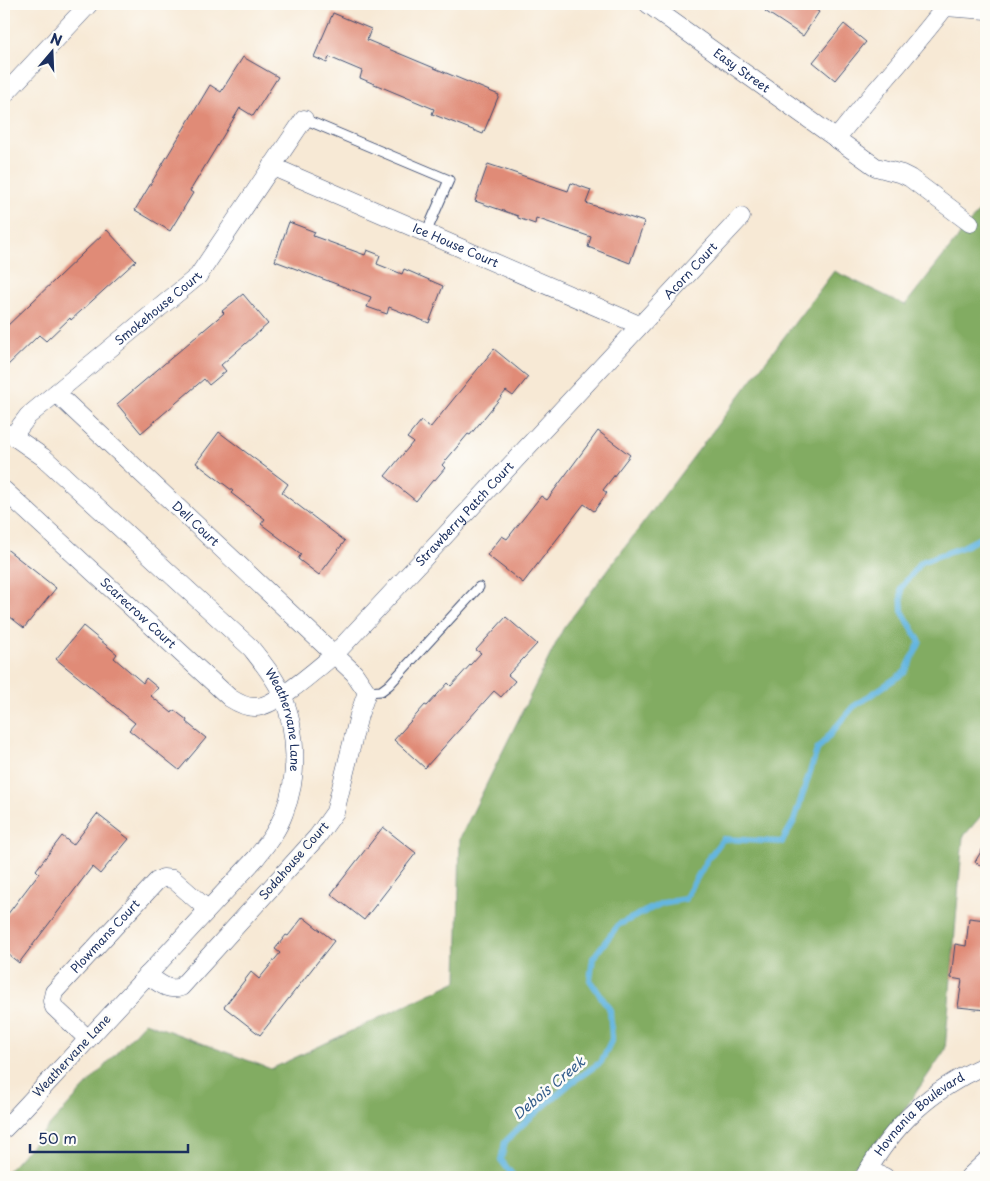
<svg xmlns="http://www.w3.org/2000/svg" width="990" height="1181" font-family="'Playpen Sans',sans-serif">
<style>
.forest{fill:#82ac62;stroke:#4e6e60}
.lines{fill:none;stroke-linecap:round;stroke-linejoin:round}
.stream{stroke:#65b6e0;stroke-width:6}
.building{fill:#e08b77}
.lane-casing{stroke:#3c4b70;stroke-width:11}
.street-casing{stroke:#3c4b70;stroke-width:19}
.lane{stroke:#fff;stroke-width:9}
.street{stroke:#fff;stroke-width:18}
.labels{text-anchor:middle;stroke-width:5;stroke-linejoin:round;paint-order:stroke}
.street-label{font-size:12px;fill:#1b2f5e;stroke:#fdfcf7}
.water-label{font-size:14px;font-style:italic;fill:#355e8c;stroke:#fdfcf7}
</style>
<rect width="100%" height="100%" fill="#fdfcf7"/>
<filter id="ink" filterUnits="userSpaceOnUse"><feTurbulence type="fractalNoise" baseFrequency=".02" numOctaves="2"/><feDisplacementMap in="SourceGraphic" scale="10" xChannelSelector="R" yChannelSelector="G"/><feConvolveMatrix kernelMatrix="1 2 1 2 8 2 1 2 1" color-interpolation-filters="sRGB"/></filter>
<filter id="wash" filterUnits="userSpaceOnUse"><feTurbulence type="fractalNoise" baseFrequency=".0096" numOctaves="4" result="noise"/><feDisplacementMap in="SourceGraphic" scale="20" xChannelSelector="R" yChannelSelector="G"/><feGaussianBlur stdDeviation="1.12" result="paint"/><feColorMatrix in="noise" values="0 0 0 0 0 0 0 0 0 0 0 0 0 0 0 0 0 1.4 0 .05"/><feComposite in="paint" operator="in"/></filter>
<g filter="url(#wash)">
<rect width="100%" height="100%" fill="#f7e9d5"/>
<path class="forest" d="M986 202V810L963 837 945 1050 896 1122 844 1177H4V1175L145 1022 271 1069 457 981 460 838 563 629 834 271 905 305Z"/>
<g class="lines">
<path class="stream" d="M514 1177 501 1160 505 1142 523 1124 572 1082 601 1062 612 1039 610 1010 590 980 593 958 618 925 662 903 685 899 707 860 723 839 782 842 794 821 817 750 853 707 905 672 920 642 902 611 901 588 921 562 963 547 986 535"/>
</g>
<g id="blocks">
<path class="building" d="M770 4H807L819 12 803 36 765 11Z
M333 13 371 29 367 40 499 95 483 134 432 114 434 109 360 78 362 71 329 57 327 63 314 57Z
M844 24 866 42 835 80 813 62Z
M243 57 278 77 253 116 240 108 190 191 193 193 170 231 135 210 210 85 221 92Z
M488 164 568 191 571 183 591 190 586 203 644 222 630 263 588 247 591 237 536 218 535 224 518 218V216L475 201Z
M289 222 315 232 313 236 365 255 367 250 380 255 377 264 402 274 404 269 443 286 429 323 389 307 387 314 367 307 371 297 275 261Z
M107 230 136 261 71 320 70 318 46 341 39 335 4 369V326L5 328Z
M243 294 268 324 221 365 226 371 209 385 204 379 141 433 117 404 224 313 222 311Z
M494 349 528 377 513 396 506 391 470 435 468 434 442 465 445 468 434 481 433 480 416 501 385 476 413 442 407 438 421 421 430 428Z
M598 431 630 455 603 490 607 493 594 511 584 504 523 583 487 555 502 536 507 539 541 496 547 500Z
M219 432 288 484 282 493 345 541 319 575 298 559 301 554 261 524 265 519 231 493 233 491 196 463Z
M4 547 56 588 24 628 4 612Z
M506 617 537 644 508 675 515 681 501 697 494 691 425 768 394 740 425 705 427 706 448 683 451 686 481 653 476 650Z
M83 626 117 654 114 658 143 683 146 678 158 688 151 696 172 713 174 710 187 720 186 722 206 738 179 770 129 730 135 723 56 659Z
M97 814 129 839 100 874 92 867 19 963 4 951V919L39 873 36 870 62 836 73 845Z
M383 827 416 853 364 920 331 894Z
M986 843V869L975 862Z
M303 917 334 941 260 1035 224 1007 251 972 259 979 280 953 275 949 286 935 288 936Z
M969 918 986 920V1010L958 1007 962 980 951 978 955 944 966 946Z"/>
</g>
</g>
<g filter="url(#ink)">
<use href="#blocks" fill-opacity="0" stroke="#3c4b70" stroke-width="1"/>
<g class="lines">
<defs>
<path id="lane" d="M304 119 449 180 426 233
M367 692 381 691 389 685 479 587"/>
<g id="street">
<path id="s1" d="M648 4 876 167 902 174 910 178 970 223"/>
<path d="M945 7 986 10"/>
<path d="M4 95 89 4"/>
<path d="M836 139C871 94 910 53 945 7L946 4"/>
<path id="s2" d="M271 166 639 325"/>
<path id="s3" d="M56 393 354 673 367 692 359 715 335 812 317 837 181 987C168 992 158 982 147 975"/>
<path id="s4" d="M4 432 13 436 43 457 251 648C262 662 276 679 283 696 297 733 299 776 284 813 278 830 267 844 256 858L13 1120 4 1129"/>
<path id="s5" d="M13 436 28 416 198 276 304 119"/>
<path id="s6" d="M4 490 230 698C238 703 247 708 256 707 275 707 319 667 335 654L741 217"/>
<path id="s7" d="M88 1039 54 1007 52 1001 54 992 157 881 163 878 173 879 207 909"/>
<path d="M868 1170 885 1177"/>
<path id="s8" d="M864 1177C894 1124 930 1090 986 1065"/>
<path d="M969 1177 986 1161"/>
</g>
</defs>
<use href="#lane" class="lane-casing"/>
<use href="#street" class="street-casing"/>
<use href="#lane" class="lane"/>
<use href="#street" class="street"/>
</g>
</g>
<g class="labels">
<g class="street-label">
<text dy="4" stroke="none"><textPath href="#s1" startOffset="115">Easy Street</textPath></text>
<text dy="4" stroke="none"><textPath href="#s2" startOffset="201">Ice House Court</textPath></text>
<text dy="4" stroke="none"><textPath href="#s6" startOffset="954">Acorn Court</textPath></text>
<text dy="4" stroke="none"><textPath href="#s5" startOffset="194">Smokehouse Court</textPath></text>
<text dy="4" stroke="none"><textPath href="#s6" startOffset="622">Strawberry Patch Court</textPath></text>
<text dy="4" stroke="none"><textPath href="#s3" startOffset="191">Dell Court</textPath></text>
<text dy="4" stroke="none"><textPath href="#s6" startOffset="182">Scarecrow Court</textPath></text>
<text dy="4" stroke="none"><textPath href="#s4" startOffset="410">Weathervane Lane</textPath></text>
<text transform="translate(294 861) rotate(-49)" y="4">Sodahouse Court</text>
<text dy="4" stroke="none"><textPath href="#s7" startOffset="138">Plowmans Court</textPath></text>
<text transform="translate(72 1056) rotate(-47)" y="4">Weathervane Lane</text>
<text dy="4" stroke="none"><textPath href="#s8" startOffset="85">Hovnania Boulevard</textPath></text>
</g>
<g class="water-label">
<text transform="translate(549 1088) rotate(-40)" y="5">Debois Creek</text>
</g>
</g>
<rect width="990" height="1181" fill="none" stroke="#fdfcf7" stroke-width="20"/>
<g transform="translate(52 52) rotate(19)" stroke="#fdfcf7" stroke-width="4" paint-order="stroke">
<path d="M0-4L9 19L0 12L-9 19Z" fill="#1b2f5e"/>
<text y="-8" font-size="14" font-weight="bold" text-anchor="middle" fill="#1b2f5e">N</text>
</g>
<path d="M30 1144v8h158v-8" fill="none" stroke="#1b2f5e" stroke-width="2.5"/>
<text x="38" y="1144" font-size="15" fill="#1b2f5e" stroke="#fdfcf7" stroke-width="4" paint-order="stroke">50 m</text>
</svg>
